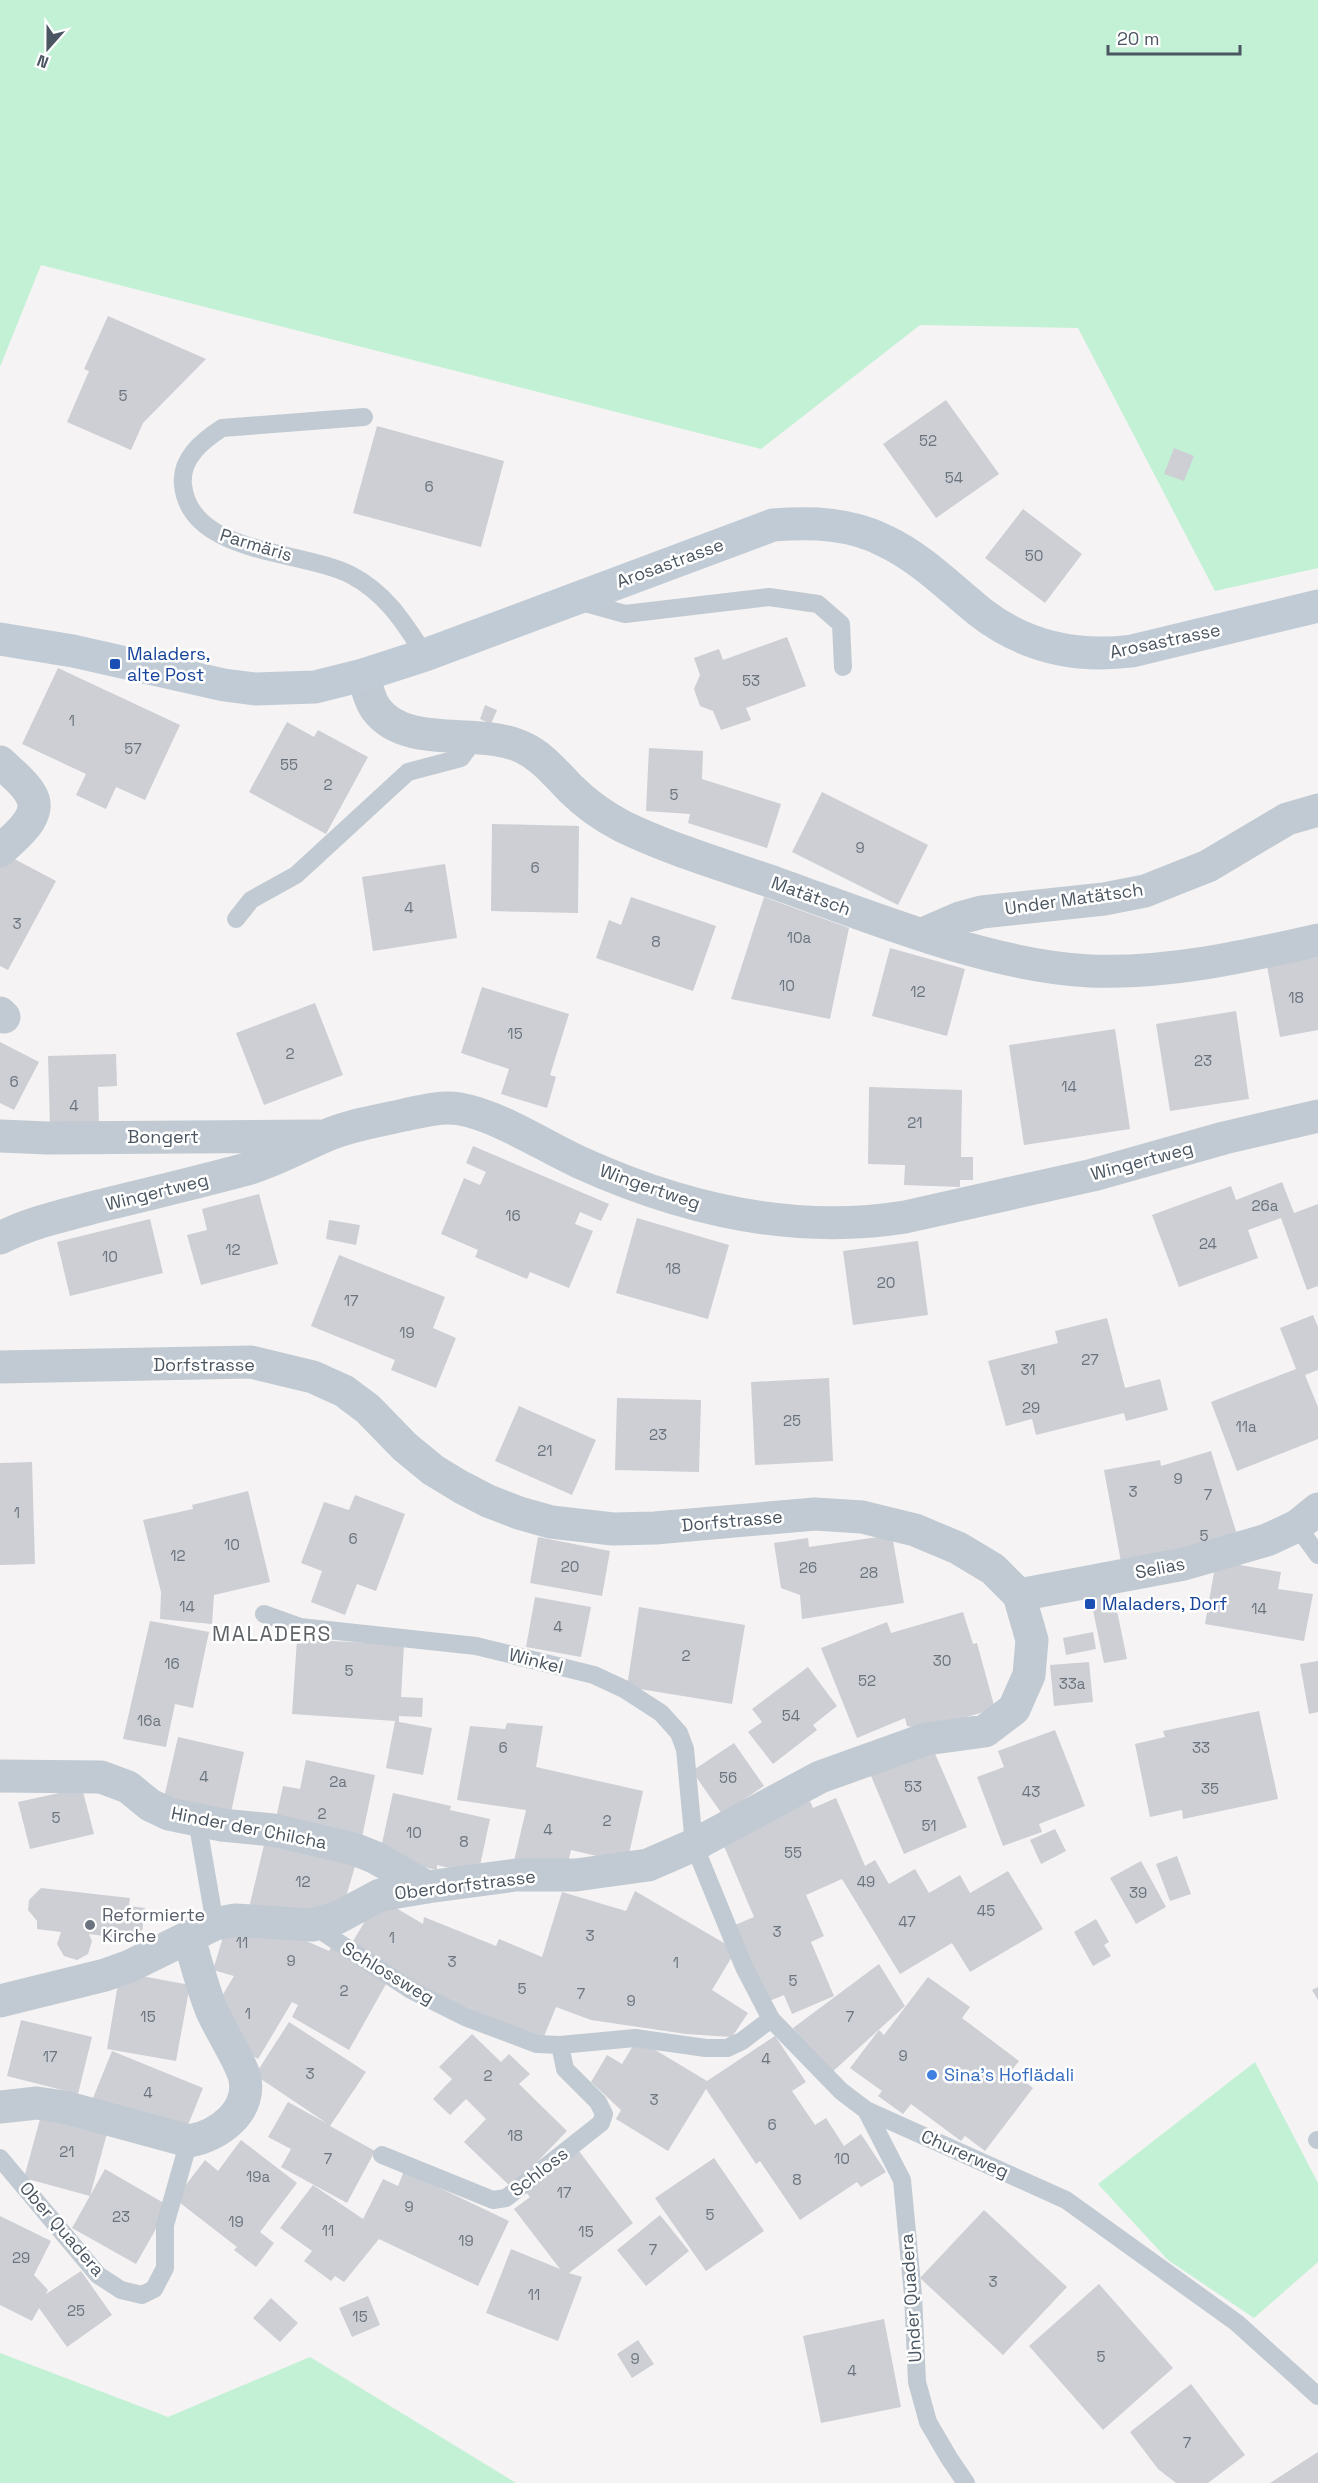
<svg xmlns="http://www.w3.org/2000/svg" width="1318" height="2483" font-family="'Space Grotesk',sans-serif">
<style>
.green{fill:#c3f1d5}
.building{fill:#cdcfd5}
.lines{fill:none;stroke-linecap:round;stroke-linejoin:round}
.lane{stroke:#c1cad2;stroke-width:18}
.street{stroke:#c1cad2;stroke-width:33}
.secondary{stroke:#c1cbd6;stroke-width:33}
.transit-dot{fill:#1a4fb4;stroke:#fff;stroke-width:2}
.worship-dot{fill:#6b7280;stroke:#fff;stroke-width:2}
.shop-dot{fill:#3f7fe0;stroke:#fff;stroke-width:2}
.labels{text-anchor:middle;stroke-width:5;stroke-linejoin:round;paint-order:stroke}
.number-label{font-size:15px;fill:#6b747e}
.street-label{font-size:18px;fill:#4a5661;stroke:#fff}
.transit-label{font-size:18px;fill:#164399;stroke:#fff;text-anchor:start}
.worship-label{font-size:18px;fill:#5b616d;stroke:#fff;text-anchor:start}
.shop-label{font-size:18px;fill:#366cbe;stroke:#fff;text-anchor:start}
.quarter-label{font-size:21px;letter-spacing:1.5px;fill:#5f6368;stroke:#fff}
</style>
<rect width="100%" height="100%" fill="#f5f3f3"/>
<path class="green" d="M0 0H1318V568L1215 591 1078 328 920 325 761 449 41 265 0 367Z
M1255 2062 1318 2183V2262L1254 2318 1168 2260 1098 2184Z
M0 2353 168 2417 310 2357 516 2483H0Z"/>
<path class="building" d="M108 316 206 359 143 423 131 450 67 422 89 371 84 369Z
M946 400 999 474 936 518 883 444Z
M377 426 504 461 481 547 353 513Z
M1174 448 1194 456 1184 481 1164 474Z
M1023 509 1082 554 1045 603 985 558Z
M787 637 806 686 746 708 751 720 721 730 713 711 700 706 694 689 700 675 694 658 719 649 723 660Z
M58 668 180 725 145 800 116 787 106 809 76 795 86 774 22 744Z
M485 705 497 710 491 724 480 719Z
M287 722 314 737 318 730 368 757 326 834 249 792Z
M649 748 703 751 702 779 781 804 767 848 688 823 690 814 646 811Z
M822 792 928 845 898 905 792 852Z
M492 824 579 826 578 913 491 911Z
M5 854 56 881 8 970 0 966V863Z
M445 864 457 938 373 951 362 877Z
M631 897 716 926 693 991 596 958 609 920 621 925Z
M764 897 849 928 830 1019 731 999Z
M890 948 965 969 947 1036 872 1016Z
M1318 957V1030L1280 1037 1267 966Z
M482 987 569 1014 550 1075 556 1077 547 1108 501 1094 509 1069 461 1053Z
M315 1003 343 1075 264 1105 236 1033Z
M1236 1011 1249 1099 1170 1111 1156 1024Z
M1115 1029 1130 1129 1024 1145 1009 1045Z
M0 1042 39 1062 14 1110 0 1103Z
M116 1054 117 1086 98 1087 99 1125 50 1126 48 1056Z
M869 1087 962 1090 961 1157H973V1180H960V1187L904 1185 905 1165 868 1164Z
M473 1146 609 1204 601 1221 580 1212 575 1224 593 1231 569 1288 530 1272 527 1279 475 1257 478 1250 441 1234 464 1178 480 1185 486 1172 466 1163Z
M1282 1182 1294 1213 1318 1204V1286L1307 1290 1281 1218 1248 1230 1258 1258 1179 1287 1152 1215 1231 1186 1236 1200Z
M259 1194 278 1264 201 1285 187 1235 207 1230 202 1209Z
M637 1218 729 1245 708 1319 616 1293Z
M150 1219 163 1273 70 1296 57 1242Z
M329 1220 360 1225 356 1245 326 1239Z
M918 1241 928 1315 853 1325 843 1251Z
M339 1255 445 1297 433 1328 456 1338 436 1388 391 1370 395 1360 311 1326Z
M1313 1315 1318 1327V1370L1305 1375 1318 1407V1439L1237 1471 1211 1402 1296 1369 1280 1328Z
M1107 1318 1125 1388 1160 1379 1168 1410 1126 1421 1124 1413 1036 1435 1032 1419 1006 1426 988 1361 1058 1343 1055 1331Z
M829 1378 833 1461 755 1465 751 1382Z
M617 1398 701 1400 699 1472 615 1470Z
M519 1406 596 1440 572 1495 495 1461Z
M1211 1451 1239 1541 1121 1562 1104 1470 1160 1460 1161 1466Z
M32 1462 35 1564 0 1565V1463Z
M248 1491 270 1582 214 1595 212 1624 160 1619 161 1592 143 1520 193 1509 192 1505Z
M355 1495 405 1514 376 1591 357 1584 345 1615 311 1602 322 1571 301 1563 324 1502 349 1510Z
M892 1535 904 1603 802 1619 800 1595 781 1588 774 1543 808 1538 809 1547Z
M538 1537 610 1551 602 1596 530 1583Z
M1216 1561 1281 1572 1278 1589 1313 1594 1304 1641 1205 1624Z
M1113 1592 1127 1659 1104 1663 1090 1596Z
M535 1597 591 1607 581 1657 526 1647Z
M639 1607 745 1625 732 1704 627 1687Z
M963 1612 973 1644 977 1643 995 1709 923 1729 907 1726 905 1718 857 1738 821 1648 887 1622 891 1633Z
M150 1621 209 1632 193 1708 175 1704 166 1747 123 1739Z
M1093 1632 1096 1649 1066 1655 1063 1638Z
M297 1639 404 1645 401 1697 423 1698 422 1717 399 1716V1722L432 1728 423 1775 386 1768 395 1721 292 1714Z
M1318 1661V1712L1309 1714 1300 1664Z
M1089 1662 1093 1702 1054 1706 1050 1665Z
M808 1667 837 1706 813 1725 817 1730 773 1764 748 1732 762 1722 752 1709Z
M1259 1711 1278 1799 1183 1819 1182 1810 1150 1817 1135 1744 1165 1737 1163 1731Z
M507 1723 543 1726 536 1767 643 1791 627 1863 571 1850 566 1872 514 1861 526 1810 457 1800 470 1726 505 1729Z
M1055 1730 1085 1806 1039 1824 1042 1832 1003 1846 977 1777 1004 1767 998 1751Z
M178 1737 244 1752 230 1817 163 1802Z
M734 1743 764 1786 722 1814 692 1771Z
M933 1749 967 1827 904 1854 871 1776Z
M306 1760 375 1775 361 1842 275 1823 283 1786 300 1789Z
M82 1788 94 1834 30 1849 18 1802Z
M393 1793 451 1806 450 1810 490 1819 478 1875 437 1865V1870L379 1857Z
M836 1798 865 1866 875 1860 889 1884 915 1869 929 1893 960 1875 970 1893 1008 1871 1043 1929 970 1972 952 1943 900 1974 842 1879 806 1895 824 1936 811 1942 834 1996 792 2014 784 1995 767 2002 730 1927 754 1917 721 1839 810 1801 813 1808Z
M1055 1829 1066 1851 1041 1864 1030 1840Z
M267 1832 358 1856 341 1914 249 1908Z
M1177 1856 1191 1894 1170 1901 1156 1864Z
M1141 1861 1166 1907 1136 1924 1110 1878Z
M41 1888 130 1898 129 1906 145 1908 142 1933 125 1931V1939L89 1934 92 1941 88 1954 77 1960 64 1956 57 1944 61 1932 37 1929V1921L28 1910 29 1900Z
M635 1891 736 1950 712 1990 748 2013 732 2037 686 2034 591 2020 556 2007 543 2039 404 1984 350 1946 379 1898 423 1924 424 1917 496 1946 499 1939 542 1957 562 1892 626 1911Z
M1096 1919 1109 1942 1104 1945 1111 1956 1093 1966 1074 1932Z
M227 1924H268L329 1951 332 1945 390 1977 349 2050 292 2017 298 2005 292 2002 258 2059 204 2026 234 1976 213 1970Z
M879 1964 905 2006 830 2074 793 2028Z
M120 1972 190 1985 176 2061 107 2049Z
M928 1977 970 2007 962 2018 1019 2061 1011 2071 1033 2088 985 2151 965 2136 961 2141 911 2104 903 2114 878 2096 882 2091 850 2068 879 2030 884 2035Z
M1318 1987V2000L1312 1990Z
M21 2020 92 2037 78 2094 7 2076Z
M289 2022 366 2072 330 2126 375 2151 347 2203 281 2167 291 2149 268 2137 288 2102 328 2124 255 2075Z
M472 2034 501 2062 509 2054 530 2074 519 2084 567 2131 512 2188 464 2142 486 2119 466 2099 450 2115 433 2099 452 2079 439 2067Z
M775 2036 806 2082 792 2091 815 2125 826 2118 844 2146 861 2134 886 2172 861 2187 857 2182 800 2220 760 2161 756 2164 706 2089 668 2151 616 2119 621 2110 591 2082 607 2055 622 2064 637 2039 707 2081Z
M112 2051 203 2088 184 2135 93 2098Z
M43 2108 109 2126 90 2196 24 2178Z
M241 2140 297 2183 260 2232 274 2243 256 2267 234 2250 237 2247 175 2199 205 2160 218 2171Z
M576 2147 633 2223 569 2273 582 2277 558 2341 486 2313 511 2249 560 2269 514 2209 530 2197 522 2187Z
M714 2158 764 2231 706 2271 655 2198Z
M105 2169 169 2206 136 2264 72 2228Z
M404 2171 509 2221 478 2286 379 2239 344 2282 335 2276 331 2281 304 2261 312 2251 280 2228 313 2185 363 2219 383 2179 398 2186Z
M984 2210 1067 2287 1003 2355 920 2278Z
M660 2215 689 2251 646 2286 617 2250Z
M0 2216 51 2241 34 2275 48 2290 46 2294 81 2271 112 2315 67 2347 39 2308 32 2321 0 2305Z
M1099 2284 1173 2368 1103 2430 1029 2346Z
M368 2296 380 2325 352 2337 339 2308Z
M271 2298 298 2323 280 2342 253 2318Z
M884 2319 901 2407 821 2423 803 2336Z
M638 2340 654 2364 632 2378 617 2354Z
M1191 2384 1245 2455 1208 2483H1176L1158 2469 1130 2432Z
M1318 2452V2483H1270Z"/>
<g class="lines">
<path class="lane" d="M364 417 222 428C202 441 180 459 183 485 190 555 302 550 351 575 387 594 404 623 425 655
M578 601 625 614 769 597 818 604 841 624 843 667
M236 919 251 900 296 875 408 772 461 758 477 736
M1297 1526 1318 1555
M264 1614 300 1627 476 1646 594 1675 624 1689 661 1713 679 1733 685 1749 694 1845 744 1967 771 2019 841 2091 866 2110 1066 2200 1237 2323 1318 2396
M197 1820 215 1924
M312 1925 411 1990 465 2017 537 2044 560 2045 635 2038 706 2048H727L742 2041 771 2019
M866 2110 902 2180 913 2295 917 2382 928 2422 949 2458 966 2483
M1317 2140H1318
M382 2155 493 2200 506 2198 601 2123 604 2114 598 2102 565 2069 560 2045
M0 2158 98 2275 121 2290 142 2295 154 2289 165 2268V2225L189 2141"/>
<path class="street" d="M363 675C367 686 369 700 376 709 407 751 480 726 524 748 543 757 556 774 571 789 586 804 603 816 622 826 671 850 727 866 778 884 873 918 990 966 1090 971 1167 974 1244 957 1318 940
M0 762C9 771 23 781 30 793 45 816 14 837 0 851
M923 934 960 918 982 912 1104 899 1145 891 1208 866 1287 819 1318 810
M0 1013 4 1017
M0 1136 48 1138 318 1136
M0 1238C32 1222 65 1215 99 1206 149 1194 198 1182 247 1169 275 1161 299 1147 325 1136 350 1125 378 1121 404 1115 422 1111 441 1106 460 1109 499 1116 544 1146 581 1163 683 1209 794 1235 905 1217L1093 1175 1224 1138 1318 1116
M0 1367 251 1362 313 1377 344 1391 368 1409 405 1447 433 1470 461 1487 488 1501 519 1513 551 1522 613 1529 655 1528 815 1514 862 1517 915 1530 958 1548 993 1569 1019 1595 1032 1640 1029 1675 1014 1709 985 1731 926 1739 820 1777 694 1845 648 1865 576 1875H516L427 1887 380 1895 337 1918 312 1925 235 1920 215 1924 130 1966 105 1975 0 2001
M1019 1595 1184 1564 1267 1540 1297 1526 1318 1509
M0 1776 101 1777 128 1787 150 1805 169 1814 222 1825 273 1830 354 1849 374 1857 427 1887
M0 2107 37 2103 64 2107 189 2141C219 2136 254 2110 244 2075 237 2055 220 2030 211 2009 202 1986 196 1962 189 1938"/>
<path class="secondary" d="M0 639 73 651 224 685 255 689 315 687 363 675 425 655 773 525C811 522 850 523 885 541 921 558 949 587 980 612 1025 647 1077 658 1132 651L1318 606"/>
</g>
<g class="transit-dot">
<rect x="109" y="658" width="12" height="12" rx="3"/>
<rect x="1084" y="1598" width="12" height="12" rx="3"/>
</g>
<circle class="worship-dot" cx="90" cy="1925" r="6"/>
<circle class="shop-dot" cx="932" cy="2075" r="6"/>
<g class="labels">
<g class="number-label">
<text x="123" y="401">5</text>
<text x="928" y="446">52</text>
<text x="954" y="483">54</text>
<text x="429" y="492">6</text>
<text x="1034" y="561">50</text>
<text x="751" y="686">53</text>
<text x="72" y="726">1</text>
<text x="133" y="754">57</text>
<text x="289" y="770">55</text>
<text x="328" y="790">2</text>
<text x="674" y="800">5</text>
<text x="860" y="853">9</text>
<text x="535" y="873">6</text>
<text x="409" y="913">4</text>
<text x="17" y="929">3</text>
<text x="799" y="943">10a</text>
<text x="656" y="947">8</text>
<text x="787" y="991">10</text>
<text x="918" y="997">12</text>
<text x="1296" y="1003">18</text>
<text x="515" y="1039">15</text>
<text x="290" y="1059">2</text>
<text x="1203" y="1066">23</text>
<text x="14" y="1087">6</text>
<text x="1069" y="1092">14</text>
<text x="74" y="1111">4</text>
<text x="915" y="1128">21</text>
<text x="1265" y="1211">26a</text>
<text x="513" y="1221">16</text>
<text x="1208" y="1249">24</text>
<text x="233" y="1255">12</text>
<text x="110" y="1262">10</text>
<text x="673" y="1274">18</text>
<text x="886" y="1288">20</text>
<text x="351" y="1306">17</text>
<text x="407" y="1338">19</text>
<text x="1090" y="1365">27</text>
<text x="1028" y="1375">31</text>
<text x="1031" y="1413">29</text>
<text x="792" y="1426">25</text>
<text x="1246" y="1432">11a</text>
<text x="658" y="1440">23</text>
<text x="545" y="1456">21</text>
<text x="1178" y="1484">9</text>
<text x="1133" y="1497">3</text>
<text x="1208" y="1500">7</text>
<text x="17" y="1518">1</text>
<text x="1204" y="1541">5</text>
<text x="353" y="1544">6</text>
<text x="232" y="1550">10</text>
<text x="178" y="1561">12</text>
<text x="570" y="1572">20</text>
<text x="808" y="1573">26</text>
<text x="869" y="1578">28</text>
<text x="187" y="1612">14</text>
<text x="1259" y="1614">14</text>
<text x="558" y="1632">4</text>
<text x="686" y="1661">2</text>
<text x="942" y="1666">30</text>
<text x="172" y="1669">16</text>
<text x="349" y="1676">5</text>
<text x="867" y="1686">52</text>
<text x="1072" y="1689">33a</text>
<text x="791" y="1721">54</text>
<text x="149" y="1726">16a</text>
<text x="503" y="1753">6</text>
<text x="1201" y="1753">33</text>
<text x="204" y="1782">4</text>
<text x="728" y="1783">56</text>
<text x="338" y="1787">2a</text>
<text x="913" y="1792">53</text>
<text x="1210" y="1794">35</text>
<text x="1031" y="1797">43</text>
<text x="322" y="1819">2</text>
<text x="56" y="1823">5</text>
<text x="607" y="1826">2</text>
<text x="929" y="1831">51</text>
<text x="548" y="1835">4</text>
<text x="414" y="1838">10</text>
<text x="464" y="1847">8</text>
<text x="793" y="1858">55</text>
<text x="303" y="1887">12</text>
<text x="866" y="1887">49</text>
<text x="1138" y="1898">39</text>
<text x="986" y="1916">45</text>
<text x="907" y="1927">47</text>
<text x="777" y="1937">3</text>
<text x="590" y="1941">3</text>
<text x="392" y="1943">1</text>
<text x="242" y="1948">11</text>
<text x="291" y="1966">9</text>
<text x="452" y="1967">3</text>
<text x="676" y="1968">1</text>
<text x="793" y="1986">5</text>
<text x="522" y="1994">5</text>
<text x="344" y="1996">2</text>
<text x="581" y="1999">7</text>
<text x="631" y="2006">9</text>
<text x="248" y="2019">1</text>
<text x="148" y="2022">15</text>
<text x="850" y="2022">7</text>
<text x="903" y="2061">9</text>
<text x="50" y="2062">17</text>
<text x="766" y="2064">4</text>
<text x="310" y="2079">3</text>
<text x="488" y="2081">2</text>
<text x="148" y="2098">4</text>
<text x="654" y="2105">3</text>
<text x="772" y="2130">6</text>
<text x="515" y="2141">18</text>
<text x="67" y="2157">21</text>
<text x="328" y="2164">7</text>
<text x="842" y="2164">10</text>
<text x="258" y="2182">19a</text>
<text x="797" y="2185">8</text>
<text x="564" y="2198">17</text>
<text x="409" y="2212">9</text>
<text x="710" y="2220">5</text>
<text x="121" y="2222">23</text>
<text x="236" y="2227">19</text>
<text x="328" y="2236">11</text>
<text x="586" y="2237">15</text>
<text x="466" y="2246">19</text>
<text x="653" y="2255">7</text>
<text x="21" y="2263">29</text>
<text x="993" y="2287">3</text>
<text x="534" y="2300">11</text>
<text x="76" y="2316">25</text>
<text x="360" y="2322">15</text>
<text x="1101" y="2362">5</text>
<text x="635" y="2364">9</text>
<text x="852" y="2376">4</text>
<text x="1187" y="2448">7</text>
</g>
<g class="street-label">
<text transform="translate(256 545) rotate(17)" y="6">Parmäris</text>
<text transform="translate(670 563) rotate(-20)" y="6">Arosastrasse</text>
<text transform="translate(1165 641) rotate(-12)" y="6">Arosastrasse</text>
<text transform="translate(811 896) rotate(20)" y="6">Matätsch</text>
<text transform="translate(1074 899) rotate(-8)" y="6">Under Matätsch</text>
<text x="163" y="1143">Bongert</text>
<text transform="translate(1142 1161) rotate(-15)" y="6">Wingertweg</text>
<text transform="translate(650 1187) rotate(19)" y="6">Wingertweg</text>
<text transform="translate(157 1192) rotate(-14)" y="6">Wingertweg</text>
<text x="204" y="1371">Dorfstrasse</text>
<text transform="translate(732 1521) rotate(-5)" y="6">Dorfstrasse</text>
<text transform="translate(1160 1568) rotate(-11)" y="6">Selias</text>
<text transform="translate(536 1661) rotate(14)" y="6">Winkel</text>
<text transform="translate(249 1828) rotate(11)" y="6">Hinder der Chilcha</text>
<text transform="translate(465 1885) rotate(-7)" y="6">Oberdorfstrasse</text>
<text transform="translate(388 1973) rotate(31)" y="6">Schlossweg</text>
<text transform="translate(965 2154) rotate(24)" y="6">Churerweg</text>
<text transform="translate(539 2172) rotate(-38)" y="6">Schloss</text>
<text transform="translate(62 2229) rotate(49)" y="6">Ober Quadera</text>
<text transform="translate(911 2298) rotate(-94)" y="6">Under Quadera</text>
</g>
<g class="transit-label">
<text x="127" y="660">Maladers,<tspan x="127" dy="21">alte Post</tspan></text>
<text x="1102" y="1610">Maladers, Dorf</text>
</g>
<g class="worship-label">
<text x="102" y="1921">Reformierte<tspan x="102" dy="21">Kirche</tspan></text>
</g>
<g class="shop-label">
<text x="944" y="2081">Sina's Hoflädali</text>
</g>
<g class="quarter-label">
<text x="272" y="1641">MALADERS</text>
</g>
</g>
<g transform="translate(48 48) rotate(201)" stroke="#ffffff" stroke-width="4.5" paint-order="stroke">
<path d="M0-4.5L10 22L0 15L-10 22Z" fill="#4a5661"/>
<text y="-9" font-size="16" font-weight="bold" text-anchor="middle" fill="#4a5661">N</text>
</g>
<path d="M1108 45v9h132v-9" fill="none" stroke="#4a5661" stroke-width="3"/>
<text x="1117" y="45" font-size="18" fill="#4a5661" stroke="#ffffff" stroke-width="4.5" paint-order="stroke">20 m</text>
</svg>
